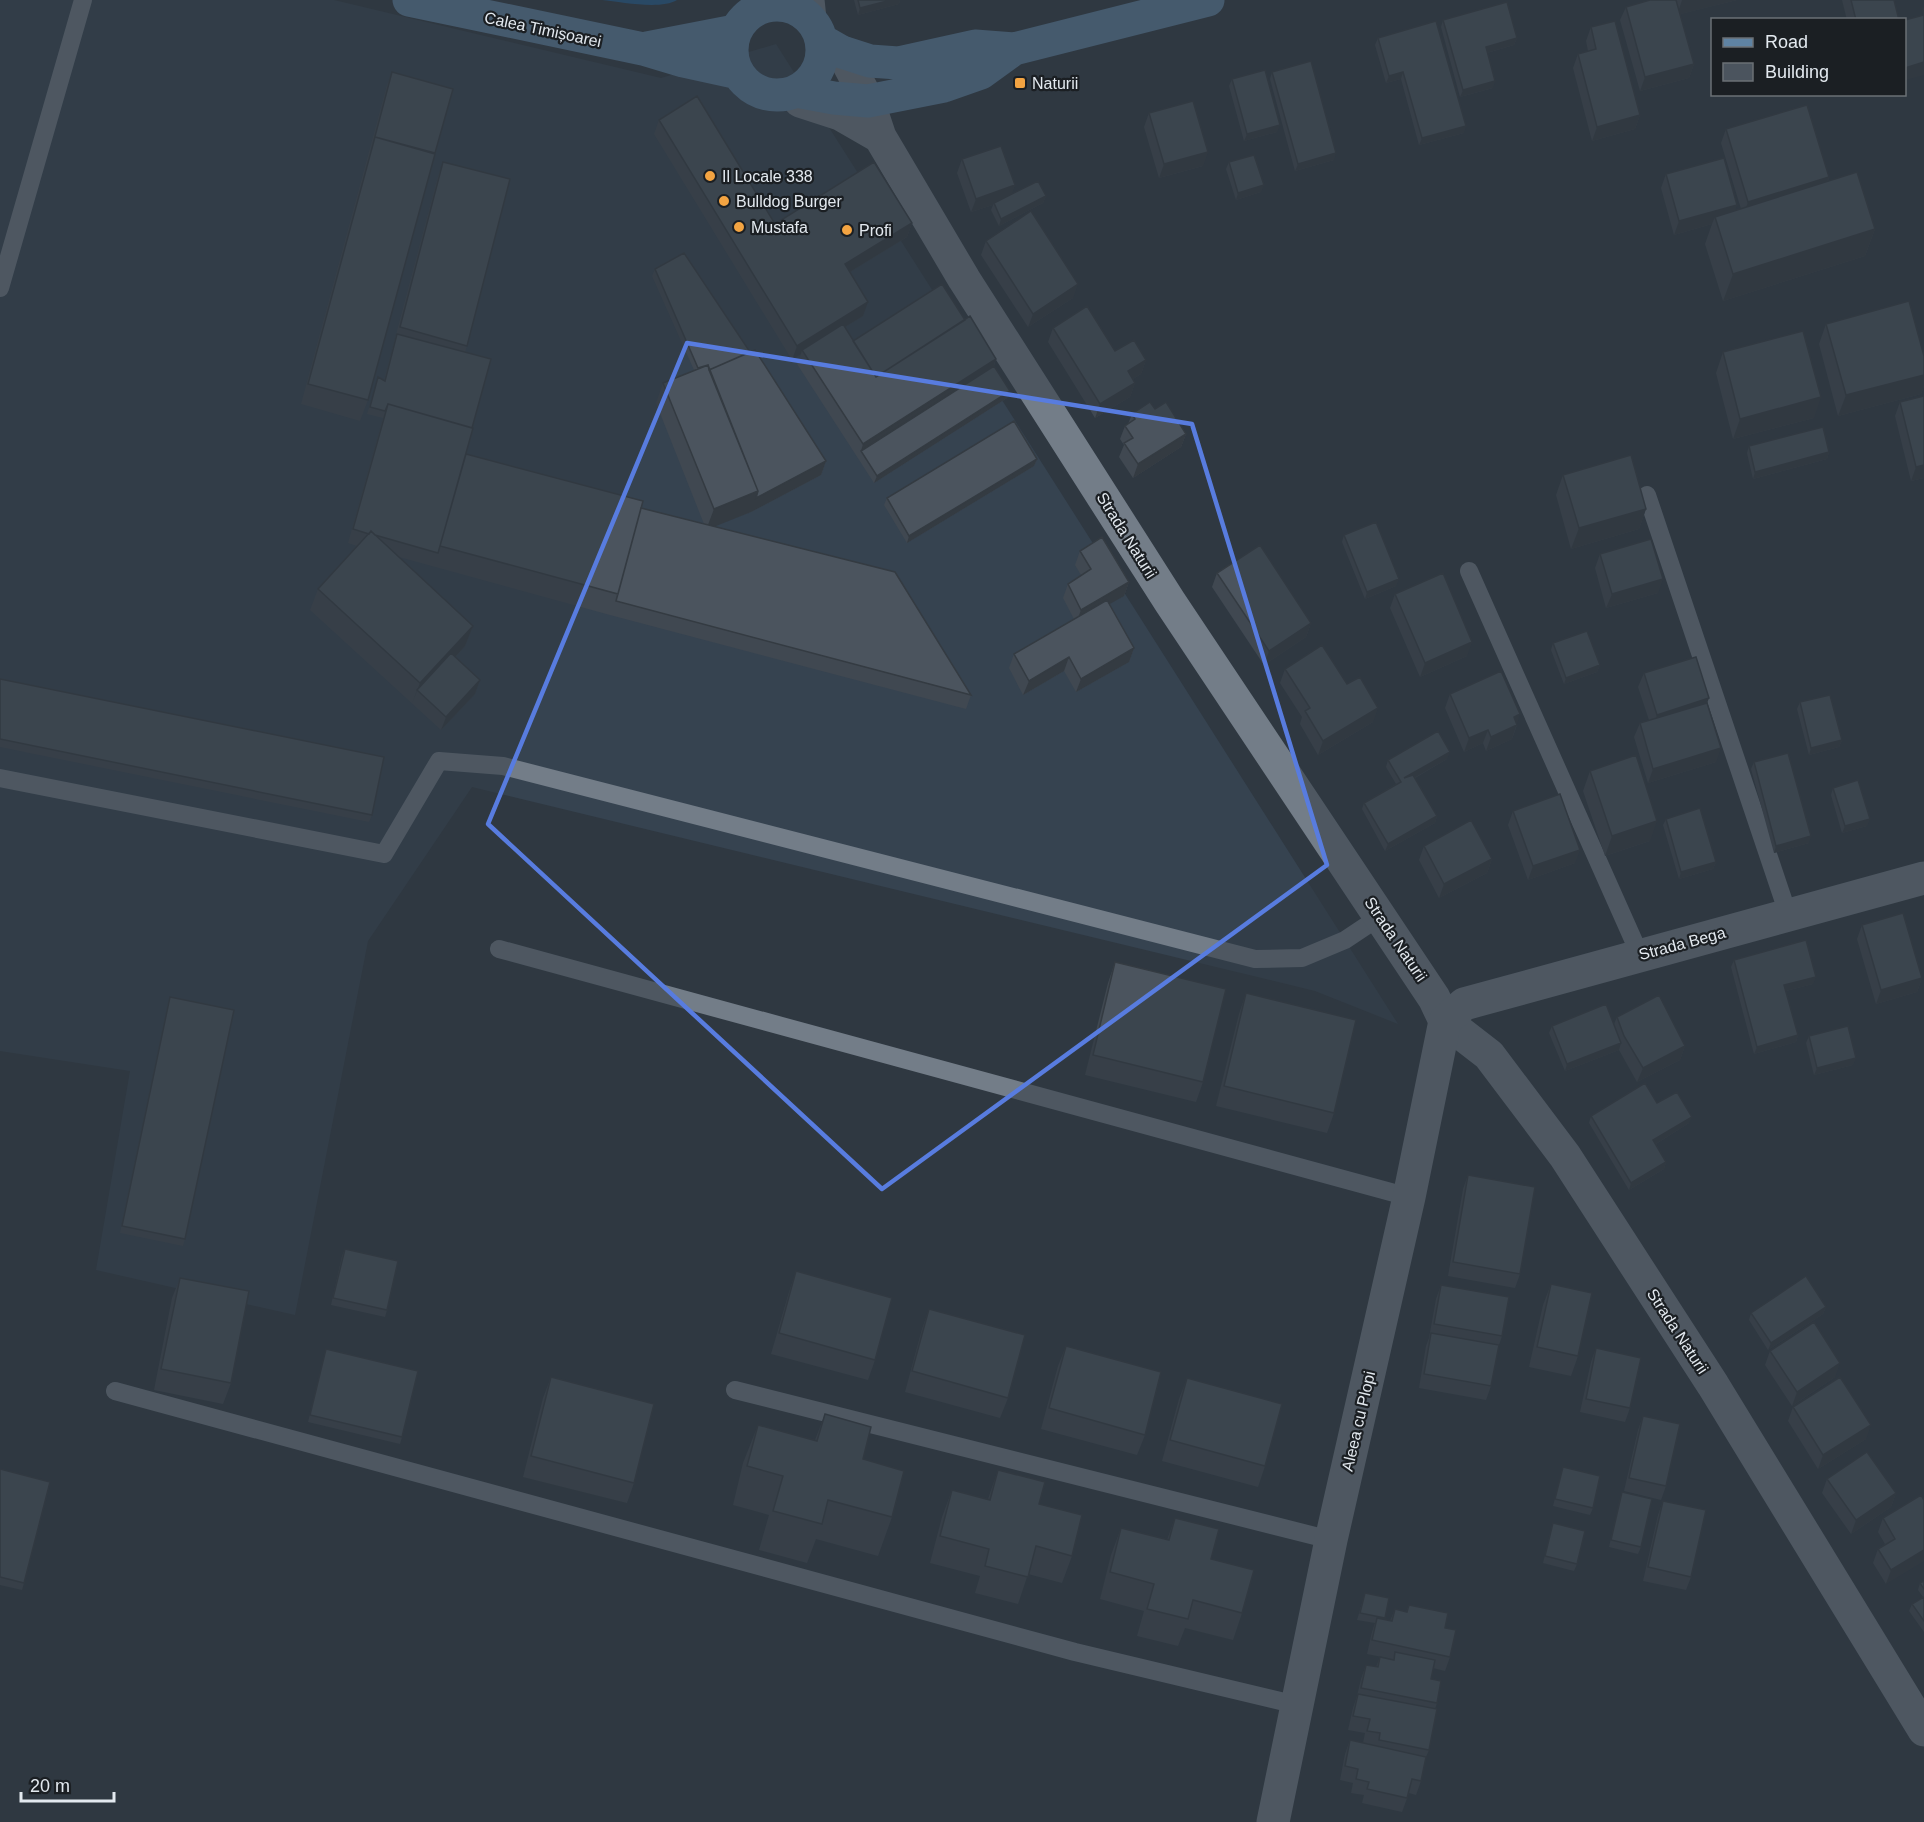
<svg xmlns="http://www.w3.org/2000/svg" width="1924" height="1822" font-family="Arial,sans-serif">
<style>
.built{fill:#364350}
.green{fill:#235d90}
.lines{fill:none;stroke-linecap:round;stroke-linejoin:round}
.service{stroke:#737d88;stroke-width:18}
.minor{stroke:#737d88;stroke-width:33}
.tertiary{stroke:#737d88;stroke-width:33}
.secondary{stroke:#5f83a3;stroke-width:33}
.wall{fill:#404851}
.shaded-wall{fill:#343b42}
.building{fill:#4b545e;stroke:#343b42;stroke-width:1.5}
.marked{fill:none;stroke:#587cdf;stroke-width:4.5;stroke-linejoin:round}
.poi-dot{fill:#f3a442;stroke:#1b1f23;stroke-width:2}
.labels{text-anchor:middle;stroke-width:4.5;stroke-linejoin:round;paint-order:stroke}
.street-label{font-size:16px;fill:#e3e9ef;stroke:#1b1f23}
.poi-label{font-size:16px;fill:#e3e9ef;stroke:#1b1f23;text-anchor:start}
</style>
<rect width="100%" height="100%" fill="#2f3841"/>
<path class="built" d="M0 0H334L661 78 776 44 1398 1024 1315 991 472 787 368 941 295 1315 96 1270 130 1071 0 1051Z"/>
<path class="green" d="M602 0H677C661 10 621 2 602 0Z"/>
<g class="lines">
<path class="service" d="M0 288 83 0
M1647 495 1788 914
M1469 571 1640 955
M0 778 384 854 439 761 503 766 1255 959 1302 958 1345 940 1381 916
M499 949 1409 1197
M735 1390 1331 1540
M115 1391 1075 1652 1297 1705"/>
<path class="minor" d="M808 0 810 19
M769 5 771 0
M842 52 868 101 880 137 964 279 1170 602 1434 998 1445 1021 1489 1055 1565 1156 1713 1385 1924 1730
M800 101 840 114 880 137"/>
<path class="tertiary" d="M1273 1822 1331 1540 1409 1197 1445 1021 1464 1004 1924 878"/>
<path class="secondary" d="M409 0 643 49 683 61 738 73
M732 50a45 45 0 1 1 90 0a45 45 0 1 1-90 0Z
M821 40 842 52 870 61 898 63 975 46 1014 49 1208 0
M647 48 735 31
M796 91 834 98 868 101 944 86 981 73 1014 49"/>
</g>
<path class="wall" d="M854 0H900L899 4 858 15Z
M1650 0H1737L1680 14 1694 64 1689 78 1640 91 1620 20 1626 7Z
M1842 0H1894L1899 20H1847Z
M1443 20 1517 38 1514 45 1487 53 1493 88 1460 97 1441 27Z
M1591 27 1640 115 1635 129 1592 141 1573 68 1578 54 1588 51 1586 41Z
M1378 38 1464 133 1419 145 1401 79 1386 83 1375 45Z
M392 72 435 153 368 400 360 421 301 404 387 85Z
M1272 72 1334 160 1295 171 1270 79Z
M1232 79 1277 132 1244 141 1229 86Z
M1149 113 1203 166 1159 178 1144 127Z
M659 120 775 224 912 223 907 237 850 272 863 316 845 327 853 341 965 320 996 359 994 366 1010 391 1007 398 874 483 797 364 801 354 792 360 654 134Z
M1726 129 1829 177 1828 181 1875 229 1865 256 1723 301 1705 244 1712 224 1674 235 1661 188 1666 174 1735 211 1741 209 1721 143Z
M962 159 1015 185 1011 194 1046 196 1043 203 999 226 991 210 993 205 971 212 957 173Z
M443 162 467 346 465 352V455L641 508 704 524 656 403 663 383 694 370 652 276 655 269 750 352 826 461 821 475 751 512 714 526 971 695 966 709 610 615 399 557 473 626 465 646 455 658 480 680 475 694 441 730 310 610 318 589 357 546 348 543 383 418 367 414 378 377 384 380 438 176Z
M1229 162 1261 192 1236 200 1226 169Z
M986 241 1073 298 1028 327 981 255Z
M1826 324 1924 356V386L1921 394 1838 416 1819 344Z
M1053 328 1115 351 1146 360 1141 374 1133 379 1135 383 1130 397 1095 418 1048 342Z
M1723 352 1814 418 1733 439 1716 373Z
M1900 402 1924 478 1911 481 1895 416Z
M1155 409 1186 434 1181 447 1133 478 1119 457 1124 445 1120 439 1125 426 1128 424 1132 414Z
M1749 446 1829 452 1827 459 1753 479 1747 453Z
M1037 459 1034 466 907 543 884 505 887 498Z
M1563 475 1646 509 1639 529 1571 549 1556 495Z
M1344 535 1396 586 1365 599 1342 542Z
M1080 551 1129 582 1124 596 1109 604 1134 648 1129 662 1076 692 1064 671 1023 695 1009 668 1014 654 1074 619 1063 598 1068 584 1081 575 1075 565Z
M1600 554 1658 593 1606 608 1595 568Z
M1217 573 1311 623 1306 637 1264 665 1212 587Z
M1395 594 1467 656 1420 677 1390 608Z
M1553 643 1600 665 1597 672 1564 684 1551 650Z
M1285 669 1347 684 1373 722 1318 755 1300 724 1302 717 1280 683Z
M1644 673 1707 703 1716 762 1648 783 1634 737 1640 723 1649 720 1638 687Z
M0 679 372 815 369 822 0 747Z
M1450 694 1517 725 1512 739 1486 751 1483 743 1464 752 1445 708Z
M1800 702 1842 740 1839 747 1809 755 1797 709Z
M1447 759 1415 778 1437 816 1435 823 1385 851 1362 809 1364 803 1396 784 1386 767 1388 760Z
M1754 762 1809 843 1774 853 1751 769Z
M1590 771 1650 841 1605 856 1583 791Z
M1833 788 1867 826 1842 833 1831 795Z
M1513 811 1575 863 1528 880 1508 825Z
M1666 819 1716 862 1713 869 1679 879 1663 825Z
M1424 846 1492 859 1487 873 1439 898 1419 860Z
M1862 925 1922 978 1917 992 1876 1004 1857 939Z
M1734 960 1813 984 1786 991 1798 1035 1796 1042 1754 1054 1731 967Z
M1115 962 1203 1082 1196 1102 1085 1075 1108 983Z
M1246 993 1334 1113 1327 1133 1216 1106 1239 1014Z
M170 997 185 1239 183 1246 120 1233 168 1004Z
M1617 1017 1685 1046 1680 1060 1637 1082 1619 1050 1565 1071 1549 1033 1552 1026 1614 1024Z
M1809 1036 1853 1065 1814 1075 1806 1043Z
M1657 1103 1689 1123 1656 1144 1666 1162 1664 1169 1629 1190 1589 1123 1591 1116Z
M1468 1175 1520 1274 1515 1288 1448 1276 1463 1189Z
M345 1249 387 1310 385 1317 331 1305 342 1256Z
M796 1271 875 1360 868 1380 771 1354 789 1292Z
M180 1278 231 1383 223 1404 154 1390 172 1298Z
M1551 1284 1578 1356 1571 1376 1529 1367 1543 1305Z
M1441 1285 1502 1336 1499 1345 1491 1386 1486 1400 1419 1388 1426 1346 1429 1338 1436 1299Z
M1826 1307 1823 1314 1768 1350 1749 1320 1751 1313Z
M929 1309 1008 1398 1000 1418 905 1392 922 1329Z
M1066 1346 1145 1435 1137 1455 1041 1429 1058 1366Z
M1596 1348 1630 1408 1625 1422 1580 1412 1591 1362Z
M326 1349 402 1437 400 1444 308 1422Z
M1770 1351 1835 1377 1792 1406 1765 1365Z
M551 1377 634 1483 627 1503 523 1477 543 1398Z
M1187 1378 1265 1466 1258 1487 1162 1461 1179 1399Z
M1793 1407 1866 1439 1818 1469 1788 1421Z
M825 1414 863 1459 892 1517 878 1556 816 1539 807 1563 759 1550 769 1515 733 1505 743 1463 758 1425 815 1440Z
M1643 1416 1666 1486 1661 1500 1624 1491 1638 1430Z
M1563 1467 1593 1508 1590 1515 1553 1506Z
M0 1469 24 1583 22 1590 0 1585Z
M998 1470 1039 1504 1072 1556 1062 1583 1028 1574 1018 1604 975 1593 980 1576 930 1563 942 1517 952 1490 988 1499Z
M1827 1479 1896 1493 1891 1507 1851 1534 1822 1493Z
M1622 1492 1641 1547 1638 1554 1609 1547 1620 1499Z
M1924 1500 1886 1584 1873 1563 1878 1549 1885 1544 1878 1532 1883 1518Z
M1663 1501 1691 1577 1686 1590 1643 1581 1658 1515Z
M1175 1518 1211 1559 1242 1613 1233 1640 1185 1628 1178 1646 1137 1636 1144 1611 1100 1599 1111 1555 1121 1528 1167 1540Z
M1553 1523 1577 1564 1574 1571 1543 1563Z
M1924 1581V1632L1909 1611 1912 1604 1923 1597 1918 1590 1920 1583Z
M1365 1593 1385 1618 1384 1620 1390 1621 1395 1609 1406 1612 1409 1605 1445 1628 1450 1657 1445 1671 1433 1668 1431 1679 1437 1703 1435 1709 1429 1750 1426 1757 1421 1781 1416 1795 1409 1793 1402 1812 1362 1803 1364 1795 1351 1793 1353 1783 1340 1780 1345 1754 1350 1740 1363 1743 1365 1733 1348 1730 1353 1708 1357 1696 1361 1679 1366 1665 1376 1667 1380 1657 1392 1659 1367 1654 1372 1632 1375 1623 1357 1620Z"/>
<path class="shaded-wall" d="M891 0H900L899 4 858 15 860 8Z
M1682 0H1737L1677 15Z
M1517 38 1514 45 1483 54 1486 47Z
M1924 62V75L1905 80V68Z
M1694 64 1689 78 1640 91 1645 77Z
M1403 72 1401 79 1386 83 1389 76Z
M1495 81 1493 88 1460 97 1463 90Z
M1640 115 1635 129 1592 141 1597 127Z
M1280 125 1277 132 1244 141 1247 134Z
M1466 126 1464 133 1419 145 1422 138Z
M1208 152 1203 166 1159 178 1164 164Z
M1336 153 1334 160 1295 171 1298 164Z
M1829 177 1824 191 1743 216 1748 202Z
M1015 185 1010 199 994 203 993 205 971 212 976 199Z
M1264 185 1261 192 1236 200 1238 193Z
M1046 196 1043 203 999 226 1001 219Z
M1737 205 1732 219 1715 217 1712 224 1674 235 1679 221Z
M912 223 907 237 840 278 845 264Z
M1875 229 1865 256 1723 301 1733 274Z
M1078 284 1073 298 1028 327 1033 314Z
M868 302 863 316 804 352 802 350 801 354 792 360 797 346Z
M996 359 991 373 861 451 863 444Z
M1146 360 1141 374 1123 385 1128 371Z
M1924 375V386L1921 394 1838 416 1846 395Z
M1135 383 1130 397 1095 418 1100 404Z
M1010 391 1007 398 874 483 877 476Z
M1821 397 1814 418 1733 439 1740 419Z
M1186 434 1181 447 1133 478 1138 464Z
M1829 452 1827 459 1753 479 1755 472Z
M1037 459 1034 466 907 543 909 536Z
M826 461 821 475 751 512 706 530 714 509Z
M1924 465V478L1911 481 1916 467Z
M1646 509 1639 529 1571 549 1579 528Z
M1399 579 1396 586 1365 599 1367 592Z
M1663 579 1658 593 1606 608 1612 594Z
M1129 582 1124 596 1076 623 1081 610Z
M1311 623 1306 637 1264 665 1269 651Z
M473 626 465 646 422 694 417 690 412 704 420 683Z
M1472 642 1467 656 1420 677 1425 663Z
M1134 648 1129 662 1076 692 1081 679Z
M1069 657 1064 671 1023 695 1029 681Z
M1600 665 1597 672 1564 684 1566 678Z
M480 680 475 694 441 730 446 717Z
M1709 698 1704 712 1652 729 1657 715Z
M1378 708 1373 722 1318 755 1323 741Z
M1520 714 1512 739 1486 751 1491 737 1514 717Z
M1488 730 1483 743 1464 752 1469 738Z
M1842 740 1839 747 1809 755 1811 748Z
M1721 748 1716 762 1648 783 1653 769Z
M1450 752 1447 759 1402 785 1404 778Z
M1437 816 1435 823 1385 851 1388 844Z
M1870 819 1867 826 1842 833 1845 826Z
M1657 821 1650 841 1605 856 1612 836Z
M1811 836 1809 843 1774 853 1776 846Z
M1580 850 1575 863 1528 880 1533 866Z
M1492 859 1487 873 1439 898 1444 884Z
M1716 862 1713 869 1679 879 1681 872Z
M1816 977 1813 984 1782 992 1784 985Z
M1922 978 1917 992 1876 1004 1881 990Z
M1798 1035 1796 1042 1754 1054 1757 1047Z
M1621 1043 1619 1050 1565 1071 1567 1064Z
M1685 1046 1680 1060 1637 1082 1643 1068Z
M1856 1058 1853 1065 1814 1075 1817 1068Z
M1692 1117 1689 1123 1651 1147 1653 1140Z
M1666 1162 1664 1169 1629 1190 1631 1183Z
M1826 1307 1823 1314 1768 1350 1771 1343Z
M1840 1363 1835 1377 1792 1406 1797 1392Z
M1871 1425 1866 1439 1818 1469 1823 1455Z
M1896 1493 1891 1507 1851 1534 1856 1520Z
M1924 1550V1561L1886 1584 1891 1570Z"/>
<path class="building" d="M858 0H891L860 8Z
M1650 0H1676L1694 64 1645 77 1626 7Z
M1851 0H1894L1899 20H1856Z
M1507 2 1517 38 1486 47 1495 81 1463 90 1443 20Z
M1922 8H1924V62L1905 68V20L1924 15Z
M1436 21 1466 126 1422 138 1403 72 1389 76 1378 38Z
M1615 21 1640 115 1597 127 1578 54 1596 49 1591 27Z
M1311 61 1336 153 1298 164 1272 72Z
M1265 70 1280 125 1247 134 1232 79Z
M392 72 453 89 435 153 375 137 373 144Z
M697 96 775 224 874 162 912 223 845 264 868 302 797 346 659 120Z
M1193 101 1208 152 1164 164 1149 113Z
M1807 105 1829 177 1748 202 1726 129Z
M375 137 435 154 368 400 308 384Z
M1001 146 1015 185 976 199 962 159Z
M1254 155 1264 185 1238 193 1229 162Z
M1724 158 1737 205 1679 221 1666 174Z
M443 162 510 179 467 346 400 327Z
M1857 172 1875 229 1733 274 1715 217Z
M1038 181 1046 196 1001 219 994 203Z
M1031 211 1078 284 1033 314 986 241Z
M684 253 750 352 709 370 708 365 698 368 655 269Z
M942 284 965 320 876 377 853 341Z
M1909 301 1924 356V375L1846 395 1826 324Z
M1087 306 1115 351 1134 340 1146 360 1128 371 1135 383 1100 404 1053 328Z
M970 316 996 359 863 444 802 350 843 324 876 377Z
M1803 331 1821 397 1740 419 1723 352Z
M397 334 491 359 472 428 388 404 385 411 370 407 378 377 385 381Z
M755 350 826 461 756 498 758 491 709 370Z
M708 365 758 491 714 509 663 383Z
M994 366 1010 391 877 476 861 451Z
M1924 396V465L1916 467 1900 402Z
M1150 402 1155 409 1166 402 1186 434 1138 464 1124 443 1133 438 1125 426 1135 419 1132 414Z
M388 404 473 428 438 553 375 535 371 531 369 534 353 529Z
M1014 421 1037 459 909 536 887 498Z
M1823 427 1829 452 1755 472 1749 446Z
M466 454 643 501 618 594 440 546Z
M1631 455 1646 509 1579 528 1563 475Z
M641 508 895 572 971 695 616 601Z
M1376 522 1399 579 1367 592 1344 535Z
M371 531 473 626 420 683 318 589Z
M1102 537 1129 582 1081 610 1068 584 1091 569 1080 551Z
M1651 539 1663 579 1612 594 1600 554Z
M1260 545 1311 623 1269 651 1217 573Z
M1443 573 1472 642 1425 663 1395 594Z
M1107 600 1134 648 1081 679 1069 657 1029 681 1014 654Z
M1587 631 1600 665 1566 678 1553 643Z
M1322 645 1347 684 1360 677 1378 708 1323 741 1305 711 1310 708 1285 669Z
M451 653 480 680 446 717 417 690Z
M1696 657 1709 698 1657 715 1644 673Z
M1501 671 1520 714 1514 717 1517 725 1491 737 1488 730 1469 738 1450 694Z
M0 679 384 757 372 815 0 739Z
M1830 695 1842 740 1811 748 1800 702Z
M1707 703 1721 748 1653 769 1640 723Z
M1438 731 1450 752 1404 778 1413 775 1437 816 1388 844 1364 803 1401 782 1388 760Z
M1788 753 1811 836 1776 846 1754 762Z
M1636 755 1657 821 1612 836 1590 771Z
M1858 780 1870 819 1845 826 1833 788Z
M1560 794 1580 850 1533 866 1513 811Z
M1700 808 1716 862 1681 872 1666 819Z
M1471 820 1492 859 1444 884 1424 846Z
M1903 913 1922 978 1881 990 1862 925Z
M1806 940 1816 977 1784 985 1798 1035 1757 1047 1734 960Z
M1115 962 1226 989 1203 1082 1093 1055Z
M1246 993 1356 1020 1334 1113 1224 1086Z
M1659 995 1685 1046 1643 1068 1624 1036 1617 1017Z
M170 997 234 1010 185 1239 122 1226Z
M1606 1004 1621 1043 1567 1064 1552 1026Z
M1848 1026 1856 1058 1817 1068 1809 1036Z
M1645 1083 1657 1103 1677 1092 1692 1117 1653 1140 1666 1162 1631 1183 1591 1116Z
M1468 1175 1535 1187 1520 1274 1453 1262Z
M345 1249 398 1261 387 1310 333 1298Z
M796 1271 892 1298 875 1360 779 1333Z
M1806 1276 1826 1307 1771 1343 1751 1313Z
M180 1278 249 1291 231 1383 161 1369Z
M1551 1284 1592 1293 1578 1356 1537 1347Z
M1441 1285 1509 1297 1502 1336 1434 1324Z
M929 1309 1025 1335 1008 1398 912 1371Z
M1814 1322 1840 1363 1797 1392 1770 1351Z
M1431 1333 1499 1345 1491 1386 1424 1374Z
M1066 1346 1161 1372 1145 1435 1049 1408Z
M1596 1348 1641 1358 1630 1408 1586 1399Z
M326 1349 418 1371 402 1437 310 1415Z
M551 1377 654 1404 634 1483 531 1456Z
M1840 1377 1871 1425 1823 1455 1793 1407Z
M1187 1378 1282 1404 1265 1466 1170 1440Z
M825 1414 871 1427 863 1459 904 1471 892 1517 828 1500 822 1524 773 1511 783 1476 747 1466 758 1425 817 1441Z
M1643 1416 1680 1424 1666 1486 1629 1478Z
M1867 1452 1896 1493 1856 1520 1827 1479Z
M1563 1467 1600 1476 1593 1508 1555 1499Z
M0 1469 50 1482 24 1583 0 1577Z
M998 1470 1045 1482 1039 1504 1082 1515 1072 1556 1036 1546 1028 1577 985 1566 989 1549 940 1536 952 1490 990 1500Z
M1622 1492 1652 1499 1641 1547 1611 1540Z
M1921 1495 1924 1500V1550L1891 1570 1878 1549 1895 1539 1883 1518Z
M1663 1501 1706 1510 1691 1577 1648 1567Z
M1175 1518 1219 1529 1211 1559 1254 1570 1242 1613 1193 1600 1188 1619 1147 1609 1154 1584 1110 1572 1121 1528 1169 1540Z
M1553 1523 1585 1531 1577 1564 1545 1556Z
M1924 1581V1589L1920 1583Z
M1365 1593 1389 1598 1385 1618 1360 1613Z
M1924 1597V1621L1912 1604Z
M1409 1605 1448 1613 1445 1628 1456 1630 1450 1657 1372 1640 1377 1618 1392 1621 1395 1609 1407 1612Z
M1395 1652 1435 1660 1431 1679 1441 1681 1437 1703 1361 1688 1366 1665 1378 1667 1380 1657 1394 1660Z
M1358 1694 1437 1709 1429 1750 1379 1740 1380 1733 1367 1731 1370 1719 1353 1716Z
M1350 1740 1426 1757 1421 1781 1412 1779 1407 1798 1367 1789 1369 1782 1356 1779 1358 1769 1345 1766Z"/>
<path d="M0 0H1924V1822H0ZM687 343 1192 424 1327 865 882 1189 488 824Z" fill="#2f3841" fill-opacity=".55" fill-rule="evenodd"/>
<path class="marked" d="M687 343 1192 424 1327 865 882 1189 488 824Z"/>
<g class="poi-dot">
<rect x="1014" y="77" width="12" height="12" rx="3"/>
<circle cx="710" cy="176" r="6"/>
<circle cx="724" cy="201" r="6"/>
<circle cx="739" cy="227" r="6"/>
<circle cx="847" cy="230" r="6"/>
</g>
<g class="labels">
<g class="street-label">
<text transform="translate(543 29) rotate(12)" y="6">Calea Timișoarei</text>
<text transform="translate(1127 535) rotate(58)" y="6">Strada Naturii</text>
<text transform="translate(1396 939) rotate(56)" y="6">Strada Naturii</text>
<text transform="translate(1682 943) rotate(-15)" y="6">Strada Bega</text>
<text transform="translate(1678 1331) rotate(57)" y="6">Strada Naturii</text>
<text transform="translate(1358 1421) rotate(-77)" y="6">Aleea cu Plopi</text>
</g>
<g class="poi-label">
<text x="1032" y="89">Naturii</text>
<text x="722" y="182">Il Locale 338</text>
<text x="736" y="207">Bulldog Burger</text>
<text x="751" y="233">Mustafa</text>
<text x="859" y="236">Profi</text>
</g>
</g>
<rect x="1711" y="18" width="195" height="78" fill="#1b1f23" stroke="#6b7075" stroke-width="1.5"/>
<rect x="1723" y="38" width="30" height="9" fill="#5f83a3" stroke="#6b7075" stroke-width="1.5"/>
<text x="1765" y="48" font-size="18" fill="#e3e9ef">Road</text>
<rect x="1723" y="63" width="30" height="18" fill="#4b545e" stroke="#6b7075" stroke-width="1.5"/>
<text x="1765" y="78" font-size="18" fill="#e3e9ef">Building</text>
<path d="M21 1792v9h93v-9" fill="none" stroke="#e3e9ef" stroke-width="3"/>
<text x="30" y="1792" font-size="18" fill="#e3e9ef" stroke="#1b1f23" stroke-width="4.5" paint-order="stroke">20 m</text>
</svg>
